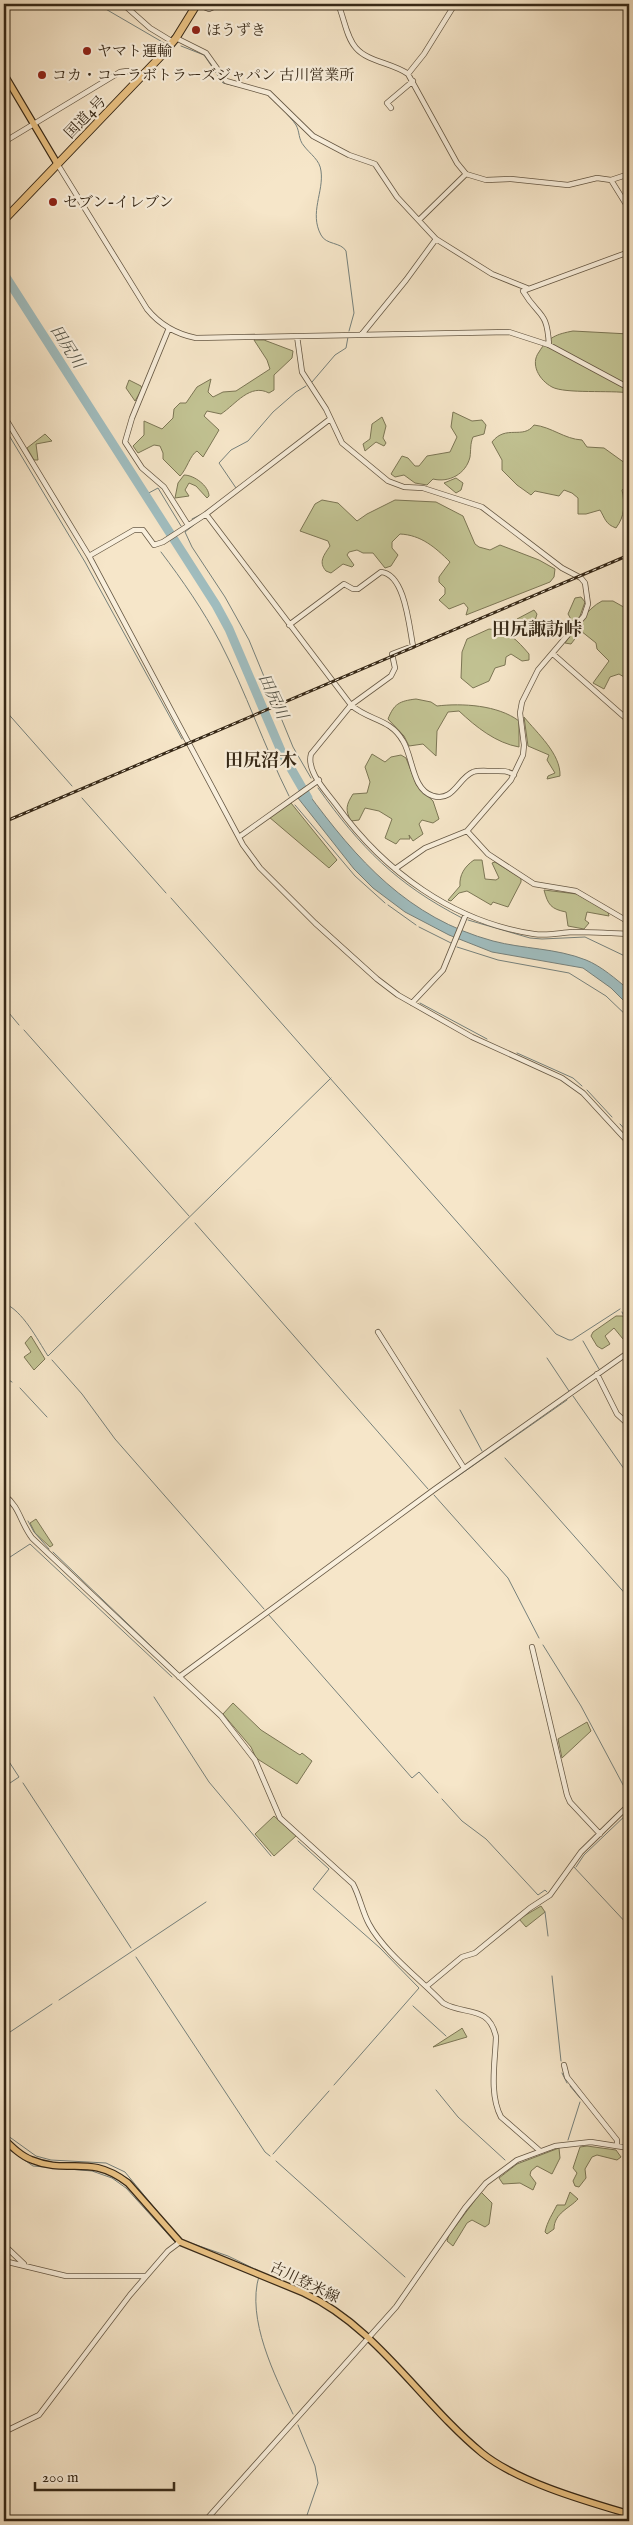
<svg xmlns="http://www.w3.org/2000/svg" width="633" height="2525" font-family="'IM FELL English','Noto Serif JP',serif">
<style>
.green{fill:#c2c393;stroke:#7c7655}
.water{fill:#a0bdbf;stroke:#76817c}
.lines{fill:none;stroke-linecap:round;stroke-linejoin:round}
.stream{stroke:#76817c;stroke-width:1}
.river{stroke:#a0bdbf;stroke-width:9}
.minor-casing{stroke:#665844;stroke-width:6}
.major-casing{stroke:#362817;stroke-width:8}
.highway-casing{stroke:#362817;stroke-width:9}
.minor{stroke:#f9efdc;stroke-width:4.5}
.major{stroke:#ebc384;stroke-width:5.5}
.highway{stroke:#ebc384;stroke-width:7}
.rail-casing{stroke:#362817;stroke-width:3}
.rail{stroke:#f9efdc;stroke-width:1;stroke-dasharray:4;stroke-linecap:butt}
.poi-dot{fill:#8f2418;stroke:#f9efdc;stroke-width:2}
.labels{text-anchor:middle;stroke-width:4.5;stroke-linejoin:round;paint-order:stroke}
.poi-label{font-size:15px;fill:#362817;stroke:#f9efdc;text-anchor:start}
.street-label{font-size:15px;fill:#362817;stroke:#f9efdc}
.water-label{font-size:16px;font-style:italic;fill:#565549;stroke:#f9efdc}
.quarter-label{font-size:18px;font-weight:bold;fill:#362817;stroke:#f9efdc}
</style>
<rect width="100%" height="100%" fill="#f6e6c9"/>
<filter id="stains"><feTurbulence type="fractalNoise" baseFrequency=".004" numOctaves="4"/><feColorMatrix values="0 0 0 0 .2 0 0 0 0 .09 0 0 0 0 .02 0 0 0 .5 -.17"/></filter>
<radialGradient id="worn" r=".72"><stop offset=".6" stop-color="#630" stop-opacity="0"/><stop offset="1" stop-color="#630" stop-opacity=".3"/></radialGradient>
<path class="green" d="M573 331 629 334V393C611 390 565 394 552 387 539 380 530 364 539 352 548 337 557 334 573 331Z
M254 340H264L293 351 292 358 274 375V390L269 393C250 383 236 404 221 414L207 411 204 416 219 430 203 457 197 451C190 455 187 469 180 476L163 459V453L160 446 154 445 138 453 133 446 144 435V421L162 429 173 418 174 409 180 403H186L197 387 211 379 208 392 213 397 223 392 236 391 270 369 267 360Z
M129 380 141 386 142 389 135 401 126 388Z
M453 412 472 421 482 420 486 425 484 434 473 437C470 444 471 450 470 457 466 474 449 483 433 479L427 485 415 483 404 475 395 477 391 474 402 456 408 458 415 466H419L427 456 450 452 457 437 451 427Z
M382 417 386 426 383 438 386 443 384 446 376 442 365 451 363 444 370 439 372 424Z
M534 425C552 427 564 439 582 440L587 447 604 448 629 466V484L622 490C625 504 625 516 616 528 605 524 605 518 600 510L586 514H578V498L572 493 564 490 559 496 535 491 531 495 517 485 502 470V460L492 442C506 424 523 440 534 425Z
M45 434 52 441 36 444 38 460H34L27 448Z
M184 475C194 475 209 486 209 496L207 498 196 486 189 483 185 490 189 496 175 498 178 483Z
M456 478 463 483 461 490 456 493 444 483Z
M322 500 338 503 357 521 367 514 395 500 436 502 463 516 475 544 479 547 490 550 500 545 539 560 555 569 554 577 550 582 466 615 468 608 464 603 449 609 439 600 445 594V588L439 582V577L450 562C435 547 421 535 400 534L392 542V548L398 555 391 566 385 568 373 553H363L357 550 349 552 347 555 354 565 352 567 343 564 331 573 326 571C318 562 324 555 330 546L328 541 300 531 315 504Z
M581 597 585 602 580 616 570 630 566 628 567 623 572 621 568 614 575 598Z
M602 601H613L629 610V680L619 674 610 677 604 689 593 683 609 661 597 649 596 643 581 631 571 644 565 643C576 628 586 609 602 601Z
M534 610 537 614 534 624 525 631 517 624V619Z
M489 629C508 630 517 640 529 654V660L522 661 511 654 506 657 505 665 495 668 489 681 473 688 461 678 462 652 467 639Z
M416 699 431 702 437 706C462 703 498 705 519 721V747C496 743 476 727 459 711L448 712 437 731 436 756 423 744 409 746 404 736 388 719C394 704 399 701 416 699Z
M524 717C537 733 561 754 560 776L547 779 548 776 555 773 547 760 549 755 528 746Z
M372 754 385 762 391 757 401 755 406 758 417 786 433 801 439 819 433 823 422 820 419 824 423 834 413 841 409 835 410 839H400L396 844 385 838 392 819 379 811 365 808 359 820 351 821C345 810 346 805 353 794L367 793 370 782 365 767Z
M291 803 337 860 329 868 269 817Z
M474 860H482L485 879 496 880 499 878 492 863 495 862 521 878V882L508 907 493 902 491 905 467 891 459 893 451 901 448 900 460 886C459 875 465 866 474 860Z
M544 890 577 894 608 912 609 916 587 912 585 920 589 923 584 929 568 926 566 912C551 909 548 905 544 890Z
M616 1316H623L629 1336 623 1339 614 1328 605 1336 610 1344 602 1349 597 1346 591 1336 593 1332Z
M31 1336 45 1359 34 1370 24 1357 31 1352 25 1343Z
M36 1519 53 1545 50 1547 35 1533 30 1523Z
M233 1703 261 1730 300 1755 302 1753 312 1761 297 1784 256 1758 251 1747 223 1714Z
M587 1722 591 1731 562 1758 558 1739Z
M274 1816 296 1836 274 1856 255 1834Z
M541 1906 545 1912 526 1927 519 1919Z
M462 2028 467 2037 433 2047 461 2029Z
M587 2146 616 2150 621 2157 617 2160 597 2155 592 2157 585 2169 586 2178 579 2187 575 2186 573 2181 577 2173 573 2168 580 2147Z
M559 2148 560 2158 552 2174 537 2166 531 2171 530 2175 536 2183 533 2190 520 2183 503 2184 499 2178 517 2164Z
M481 2192 492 2203 489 2224 485 2227 472 2220 467 2223 453 2246 447 2241 449 2235Z
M570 2192 578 2199C570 2208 554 2213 554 2229L547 2234 545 2232C547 2222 553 2213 557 2205H565Z"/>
<path class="water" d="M307 792C357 860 408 918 493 941 523 949 556 948 586 960 601 966 616 979 629 990V1006L611 988 583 968 492 952 449 935 405 912 373 888 354 869 298 798Z"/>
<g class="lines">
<path class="stream" d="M97 4 164 43
M181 46 204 55 223 83 245 88
M284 110C287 115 293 120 296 125 300 132 298 139 304 146 310 154 320 160 321 171 324 192 309 213 321 235 326 245 341 242 346 251L354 313 349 331
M312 382 335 355 346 348 348 337
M4 427 85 562 182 739
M236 488 219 463 231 450 248 441 273 412 296 392 306 386
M145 495 158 488 181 526
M213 506 225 497
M192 519 200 515
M195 524 185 532 192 547 225 597 249 640 293 747 311 778
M161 552C183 581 203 610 220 642 246 692 264 746 289 796
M4 709 72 786
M318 788C361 848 396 884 462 918
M82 798 166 893
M295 805 355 876 385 903
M171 898 556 1334 569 1340H572L620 1309
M388 905 416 925
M468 920 530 938 542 939 585 937 629 958
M419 927 451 943
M457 947 498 960 569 973 606 996 629 1018
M420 1003 487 1039
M4 1007 19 1025
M24 1030 189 1216
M517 1053 573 1078 582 1086
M587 1090 612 1117
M620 1124 629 1134
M195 1223 428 1489
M4 1303C23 1311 37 1339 48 1356L331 1078
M622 1312 629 1327
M583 1341 599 1369
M547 1358 569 1391
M52 1360 82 1394 115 1439 264 1609
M4 1377 12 1382
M20 1388 47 1417
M573 1396 629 1476
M460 1410 482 1451
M505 1458 629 1598
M451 1481 567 1400
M434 1495 508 1578 539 1638
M28 1521 34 1532 49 1549
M53 1552 177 1671
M4 1561 30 1544 172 1677
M268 1614 412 1778 419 1772 438 1793
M543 1645 581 1706 629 1796
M154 1697 209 1782 271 1856
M4 1754 19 1777 4 1787
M23 1783 131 1948
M442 1799 462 1821 486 1839 538 1895 545 1890 547 1892
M298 1841 329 1869 313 1889 380 1948 419 1988 334 2085
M573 1866 629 1926
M576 1867 584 1855 629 1812
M553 1894 559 1886
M545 1912 548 1936
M136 1957 265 2152 270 2156
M552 1976 561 2061
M59 2000 206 1902
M413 2006 446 2036
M4 2036 52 2004
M562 2073 567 2083
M570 2086 580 2098
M436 2090 458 2117 505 2160
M4 2133 36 2156 51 2160 106 2163 125 2172 162 2217
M568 2140 580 2102
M4 2146 33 2166 92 2171 112 2178 126 2188 175 2242
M273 2154 329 2091
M276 2161 405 2277
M185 2241 228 2256 261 2272
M259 2276C246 2319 275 2376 293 2414
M298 2425 315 2466 318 2483 305 2521"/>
<path class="river" d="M4 274 216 605 229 629 282 753 308 798"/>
<defs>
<path id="minor" d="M123 4 150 28 173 42
M197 4 209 9 220 4
M338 4C344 17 346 37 356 48 368 62 393 63 408 74L457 163 466 174 486 180 511 179 568 185 597 178 611 180 629 209
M176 38 206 53 226 81 269 93 313 136 349 155 375 164 397 197 436 239 492 274 527 288
M408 74 424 54 455 4
M391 108 387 103 413 81
M4 142 120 72 127 71 144 75
M58 165 147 309C160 325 176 334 196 338L509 332 549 345 629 388
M611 180 629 174
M419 220 466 174
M169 328 132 418 125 442 142 468 164 487 188 525
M362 334 406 280 436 239
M297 336 302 372 326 409 342 443 388 481 404 487 423 488 482 507 562 568 581 578 585 583 588 604 584 616 538 670 522 702 520 713 524 745 523 755 511 780 467 831 425 848 395 869
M549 345C547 309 539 318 523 291L629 252
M4 416 89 556 243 845 260 868 315 923 377 979 398 995 472 1037 562 1078 583 1093 629 1143
M206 514 351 705C369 721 390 718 403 741 413 757 412 790 433 796 454 802 458 778 473 772 479 770 486 771 492 771 501 771 507 770 514 775
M89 556 134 530H143L154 545 163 542 206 514 330 419
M289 625 344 584 353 589H358L381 572C405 574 409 626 413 646L392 654 395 668 391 676 351 705 311 754C306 772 327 792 337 806 384 871 453 922 534 934 547 936 559 933 572 932 591 932 610 933 629 934
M553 654 629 721
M467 831 488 854 534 884 576 891 629 922
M239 837 319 780
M412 1003 443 970 466 914
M378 1332 464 1468
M597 1374 617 1414 629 1425
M4 1495C20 1507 20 1522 32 1538L221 1716 255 1760 280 1818 353 1884C360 1897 362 1911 369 1924 384 1952 420 1979 443 2003 464 2016 489 2004 496 2037 495 2063 489 2094 501 2117L540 2151
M532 1647 567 1795 570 1802 600 1834
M179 1677 435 1489 629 1352
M427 1986 462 1957 475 1953 530 1908 550 1895 581 1852 629 1805
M564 2065 567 2077 617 2140V2146
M4 2245 24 2264
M4 2261 66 2276H146
M4 2432 39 2415 130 2295 168 2251 180 2242
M205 2521 396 2307 465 2208 486 2183 517 2160 555 2146 591 2142 629 2148"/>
<path id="major" d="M4 74 58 165
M4 2139C12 2147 21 2156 32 2160 68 2175 89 2153 128 2183L180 2242 304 2293C377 2327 421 2403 482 2453 518 2482 585 2501 629 2514"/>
<path id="highway" d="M4 220 161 56 176 38 197 4"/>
</defs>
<use href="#minor" class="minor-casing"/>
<use href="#major" class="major-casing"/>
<use href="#highway" class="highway-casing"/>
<use href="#minor" class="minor"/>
<use href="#major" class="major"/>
<use href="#highway" class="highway"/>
<defs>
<path id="rail" d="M4 822 629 555"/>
</defs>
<use href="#rail" class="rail-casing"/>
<use href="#rail" class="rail"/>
</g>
<g class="poi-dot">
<circle cx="196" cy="30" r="5"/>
<circle cx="87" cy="51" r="5"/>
<circle cx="42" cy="75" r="5"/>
<circle cx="53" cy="202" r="5"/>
</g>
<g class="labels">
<g class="poi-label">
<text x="206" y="35">ほうずき</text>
<text x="97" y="56">ヤマト運輸</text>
<text x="52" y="80">コカ・コーラボトラーズジャパン 古川営業所</text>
<text x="63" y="207">セブン-イレブン</text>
</g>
<g class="street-label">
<text transform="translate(85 117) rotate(-46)" y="5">国道4号</text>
<text transform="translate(305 2282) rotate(26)" y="5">古川登米線</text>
</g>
<g class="water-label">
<text transform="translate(68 346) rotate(57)" y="6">田尻川</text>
<text transform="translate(274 696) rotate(65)" y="6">田尻川</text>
</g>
<g class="quarter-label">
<text x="537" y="635">田尻諏訪峠</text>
<text x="261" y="766">田尻沼木</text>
</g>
</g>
<rect width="633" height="2525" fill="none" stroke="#f6e6c9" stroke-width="20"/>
<rect x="5" y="5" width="623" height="2515" fill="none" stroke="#362817" stroke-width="2.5"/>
<rect x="10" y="10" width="613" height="2505" fill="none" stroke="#362817"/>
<path d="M35 2482v8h139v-8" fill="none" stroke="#362817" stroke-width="2.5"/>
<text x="42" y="2482" font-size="15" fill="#362817" stroke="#f9efdc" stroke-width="4" paint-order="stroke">200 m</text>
<rect width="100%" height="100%" filter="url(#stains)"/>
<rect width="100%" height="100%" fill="url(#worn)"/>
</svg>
